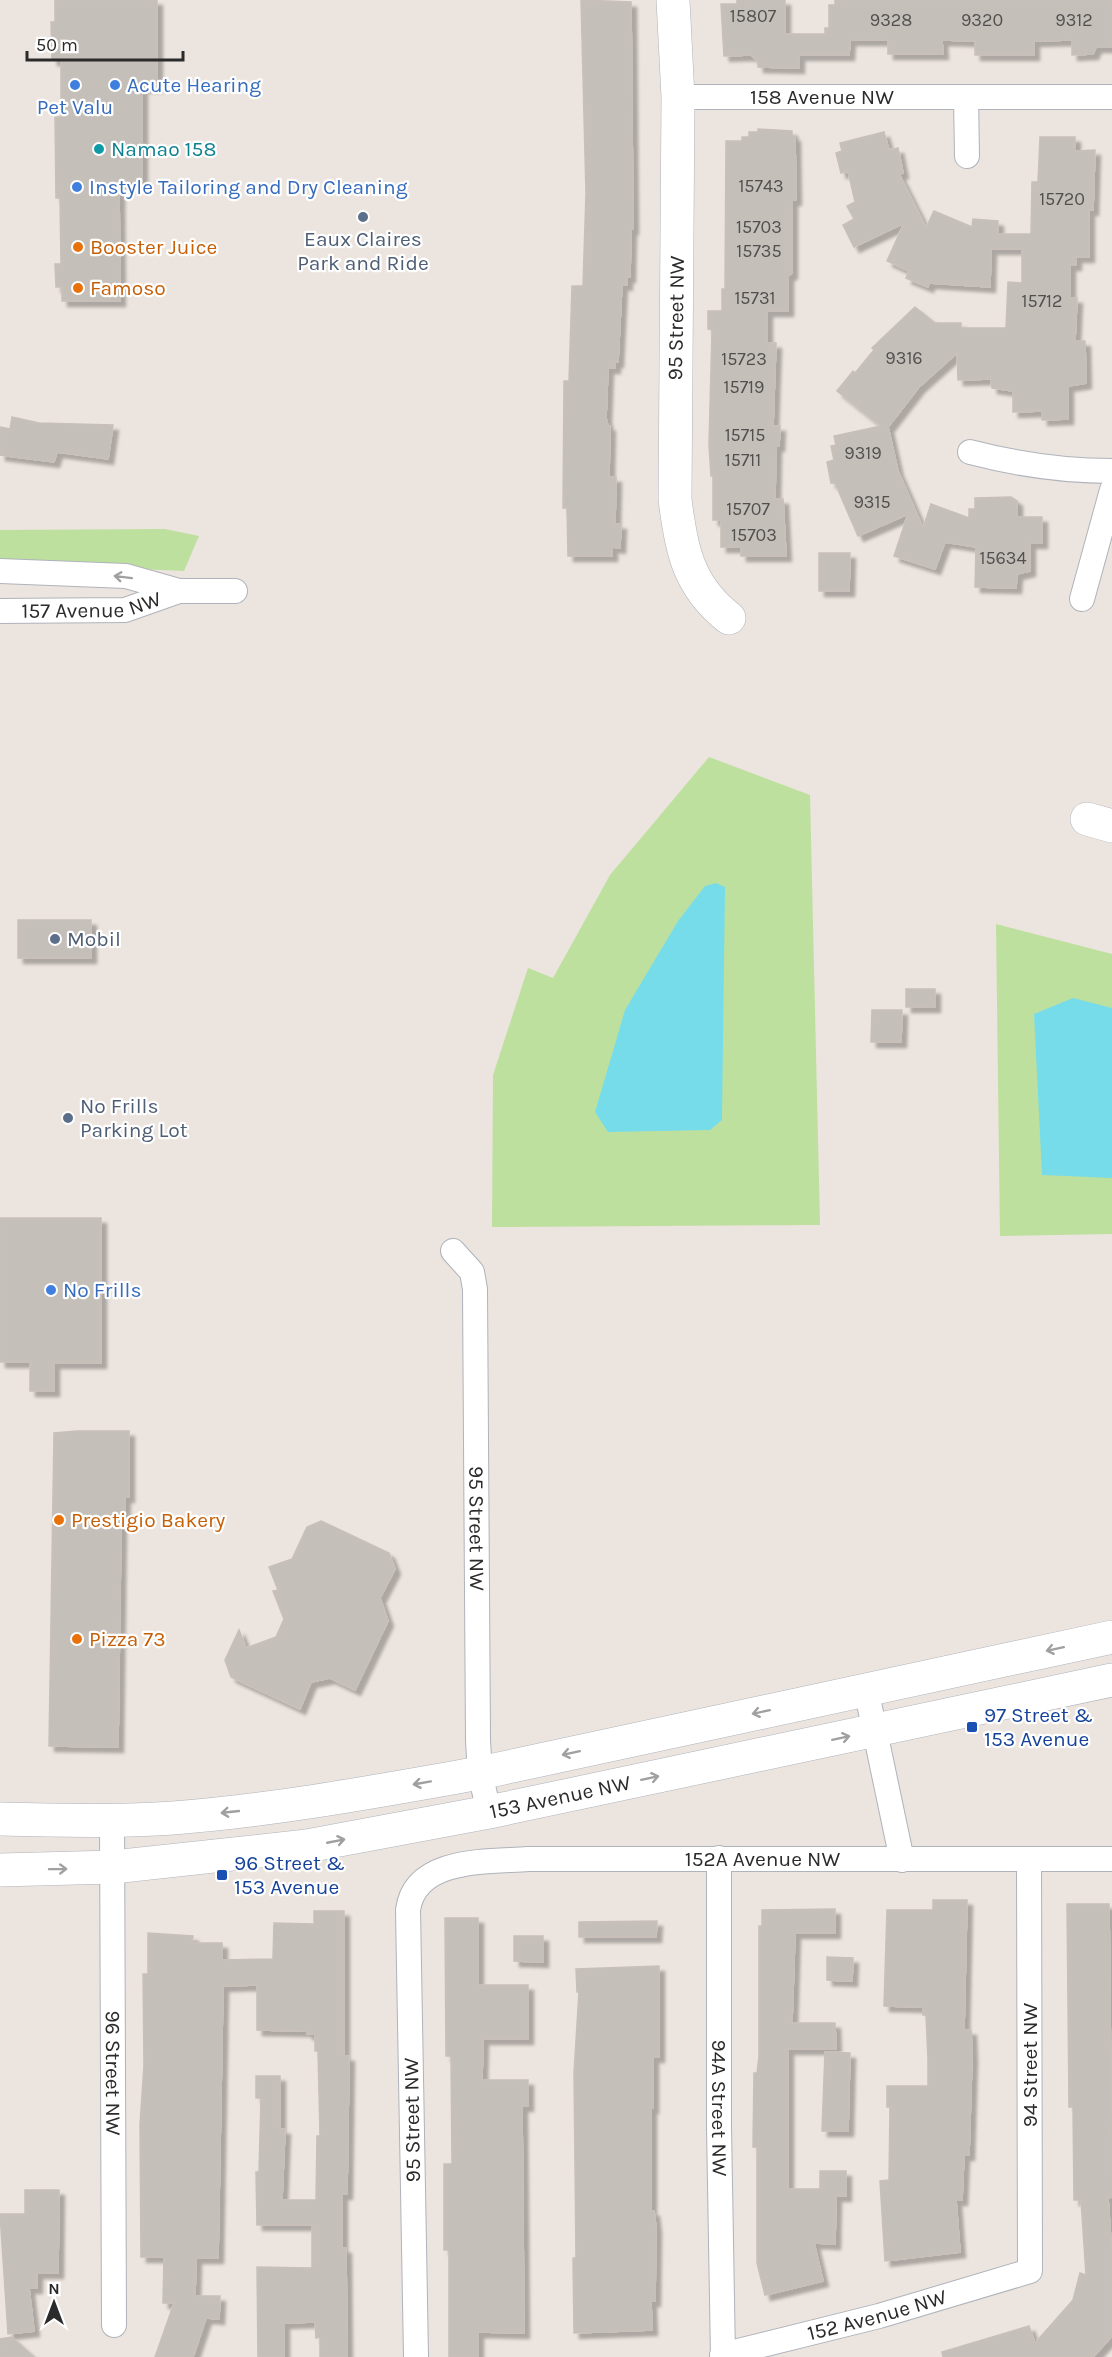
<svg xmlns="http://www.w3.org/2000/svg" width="1112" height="2357" font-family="Karla,sans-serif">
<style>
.green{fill:#bee09e}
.water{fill:#77dce9}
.building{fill:#c5bfba;stroke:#c8c0b8;stroke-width:1.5;filter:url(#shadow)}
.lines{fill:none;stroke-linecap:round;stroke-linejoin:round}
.street-casing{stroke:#afb3bb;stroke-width:26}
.secondary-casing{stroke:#afb3bb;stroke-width:34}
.street{stroke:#fff;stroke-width:24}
.secondary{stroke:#fff;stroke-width:33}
.oneway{stroke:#a0a0a0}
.shop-dot{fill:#3f7fe0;stroke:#fff;stroke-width:2}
.culture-dot{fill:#0f9aa8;stroke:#fff;stroke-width:2}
.service-dot{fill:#5c6f8a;stroke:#fff;stroke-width:2}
.food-dot{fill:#e8710a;stroke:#fff;stroke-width:2}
.transit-dot{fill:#1a4fb4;stroke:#fff;stroke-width:2}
.labels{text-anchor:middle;stroke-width:4.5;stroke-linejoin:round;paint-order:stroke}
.number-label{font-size:18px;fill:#52504f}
.shop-label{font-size:21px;fill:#366cbe;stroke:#fff;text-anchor:start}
.street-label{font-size:21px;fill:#2b2b2b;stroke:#fff}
.culture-label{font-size:21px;fill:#0d838f;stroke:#fff;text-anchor:start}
.service-label{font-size:21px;fill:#4e5e75;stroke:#fff;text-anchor:start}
.food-label{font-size:21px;fill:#c56008;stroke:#fff;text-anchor:start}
.transit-label{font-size:21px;fill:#164399;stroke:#fff;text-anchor:start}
</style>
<defs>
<filter id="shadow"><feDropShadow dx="5.5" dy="5.5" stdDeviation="1.5" flood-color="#0004"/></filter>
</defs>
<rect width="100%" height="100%" fill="#ece4de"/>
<path class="green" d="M165 529 199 536 184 571 27 564 0 560V530Z
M709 757 810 795 820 1225 492 1227 493 1075 528 968 553 978 610 875Z
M996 924 1112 954V1234L1000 1236Z"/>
<path class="water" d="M716 883 725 887 722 1120 710 1130 608 1132 595 1112 625 1010 678 921 705 886Z
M1073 998 1112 1008V1178L1042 1175 1034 1014Z"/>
<path class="building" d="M55 0H157V87H142V181H119L120 301H62V287H56L55 264H61L60 198H56L55 117H61V60H52L51 22H55Z
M581 0 631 2 633 229H631L630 277H627V285L622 284 618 362H615V368H608L606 418 608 426H610L609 477H616L615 524H621L620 548 612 547V556H568L567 508H563L564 381H569L572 286H583L586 193Z
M737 0H785V34H825V28H829V5H835V0H1112V47H1096L1093 54 1072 55V40L1034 41V55H975V41L942 40 943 54H888V40H850L849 55H799V68L758 67V62L751 55 724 56 721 4H737Z
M758 129 792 131V136H795L796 200H792V273L788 276V311H767V343H776L773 426H780L779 446H776L775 499H783L786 556H741V547H721V520H713V476H711L709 445 712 330 708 329V311H722V289H725L726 141H742V137H749V132H758Z
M884 132 889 150 898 148 903 173 899 174 926 228 934 211 972 227 973 219 998 221V234H1031L1032 182H1038L1040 137H1075V151L1095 150 1093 210H1089V257H1076V265H1070V298H1077L1075 341H1085L1086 383 1068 386V419L1042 420V411L1013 412V391L992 388 991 379 958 380 957 353 919 387 888 427 898 471 923 528 931 504 969 518V509H975V498L1011 497 1017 501V517H1042V543H1030V571L1017 574 1016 588 975 587 976 547 945 542 935 569 894 556 908 514 858 536 835 483H831L827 462 834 460 831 446 836 445 834 436 881 426 837 391 853 371 855 373 874 350 872 348 915 307 935 323H961V328H1006L1008 282 1022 283V249H991L990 287 929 283 928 287 906 278 909 271 887 261 904 223 854 247 843 225 854 219 847 206 855 202 848 171 841 173 836 153 842 151 840 143Z
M12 417 39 423 113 425 108 459 57 452 54 462 0 455V427L10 429Z
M819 553H850L849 591H819Z
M18 920H91V958H18Z
M906 989H935V1007H906Z
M872 1010H902L901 1042H871Z
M0 1218H101V1363H54V1391H30V1362H0Z
M77 1431H129V1497H125L124 1525H121L118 1747 49 1746 54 1433Z
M321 1521 389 1553 395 1569 380 1598 388 1621 355 1690 330 1678 311 1682 300 1709 231 1677 225 1660 239 1630 246 1648 276 1637 284 1619 273 1591 278 1590 269 1567 292 1559 307 1527Z
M933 1900H967L964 2030H971L972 2057 969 2155H964L962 2200H956L960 2252 885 2261 880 2181 889 2180 890 2107H887V2086H928V2059L926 2015H923V2007L884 2006 887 1910H933Z
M1067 1904H1109L1112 2197 1108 2198 1112 2258V2336L1093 2357H943L942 2352 1029 2326 1035 2343 1073 2300 1080 2273 1086 2275 1081 2200H1074L1073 2107H1069Z
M835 1909V1933H795L792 2023H835L836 2049H788V2189H820V2171H846V2196H836L835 2244 814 2243 823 2281 765 2295 757 2263V2147H753L754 2073H757L759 2056V1926H762V1910Z
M314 1911H344V2056H349L347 2194H342V2248H346L347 2357H320V2337L316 2338 315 2322 284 2323V2357H258L257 2267 312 2268V2225H257L256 2172H259L261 2098H256V2076H280V2129H285L282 2200H316L317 2136H320L318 2051H315V2034H307V2031L257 2030V1985L223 1986 218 2258H196L195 2296H220L219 2319 206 2318 193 2357H155L174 2303H163L164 2257H141L140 2125 144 2065 143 1974H148V1933L193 1936 192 1943H222V1960L273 1959 274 1923 314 1924Z
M445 1918H478V1985H528V2039H483L482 2080H528V2106H522L524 2333 478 2332V2357H449V2250H444V2164H452L451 2056H446Z
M657 1921 656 1937H579V1922Z
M514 1936H543V1962L514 1961Z
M827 1957 853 1958 852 1981 827 1980Z
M659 1966V2057H653V2108H651V2211H654L656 2228 655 2301H651L652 2330 574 2333 573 2258H576L574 2073 579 1992H577L576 1969Z
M825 2052 850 2053 848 2131H822Z
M25 2190H59L58 2273H37V2288H29L34 2331 8 2334 0 2214H25Z
M12 2337 34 2357H0V2339Z"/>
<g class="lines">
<defs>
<g id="street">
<path id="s1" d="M678 97H1112"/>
<path d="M966 97 967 156"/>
<path d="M970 452C1016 464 1064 471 1112 471"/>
<path d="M0 571 126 576 179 591H235"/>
<path d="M1082 599 1112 490"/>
<path id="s2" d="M0 611 125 610 179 591"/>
<path id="s3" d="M453 1251 472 1272 475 1289 478 1741 480 1773 489 1812"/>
<path d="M866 1689 902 1860"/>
<path id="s4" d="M112 1821 114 2325"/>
<path id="s5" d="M719 1858V2126L723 2357"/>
<path id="s6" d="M722 2355 879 2316 1030 2271 1029 1859"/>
<path id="s7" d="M416 2357 408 1910C415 1857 488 1862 528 1859H1112"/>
</g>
<g id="secondary">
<path d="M673 0 678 97 675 499C681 549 688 586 729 618"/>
<path d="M1087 819 1112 826"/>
<path d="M0 1819C58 1820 116 1822 173 1818 276 1810 378 1791 480 1773L1112 1637"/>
<path id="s8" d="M0 1870 113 1867 307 1846 489 1812 1112 1680"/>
</g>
</defs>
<use href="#street" class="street-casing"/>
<use href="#secondary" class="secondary-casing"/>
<use href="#street" class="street"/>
<use href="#secondary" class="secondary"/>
</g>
<defs><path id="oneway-shaft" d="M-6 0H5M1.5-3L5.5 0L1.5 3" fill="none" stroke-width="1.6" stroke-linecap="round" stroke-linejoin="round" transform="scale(1.5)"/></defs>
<g class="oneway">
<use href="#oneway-shaft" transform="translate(123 577) rotate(-173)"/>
<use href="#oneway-shaft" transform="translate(1055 1649) rotate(168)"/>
<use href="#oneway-shaft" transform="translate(761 1712) rotate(168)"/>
<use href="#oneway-shaft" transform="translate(841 1738) rotate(-12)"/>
<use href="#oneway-shaft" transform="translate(571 1753) rotate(168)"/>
<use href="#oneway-shaft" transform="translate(650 1778) rotate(-12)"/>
<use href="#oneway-shaft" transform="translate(422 1783) rotate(170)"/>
<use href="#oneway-shaft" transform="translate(230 1812) rotate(174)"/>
<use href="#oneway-shaft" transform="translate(336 1841) rotate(-11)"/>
<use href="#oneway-shaft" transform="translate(58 1869) rotate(-1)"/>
</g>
<g class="shop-dot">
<circle cx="75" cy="85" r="6"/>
<circle cx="115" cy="85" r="6"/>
<circle cx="77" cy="187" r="6"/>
<circle cx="51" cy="1290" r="6"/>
</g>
<circle class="culture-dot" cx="99" cy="149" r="6"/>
<g class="service-dot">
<circle cx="363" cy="217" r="6"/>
<circle cx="55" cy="939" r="6"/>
<circle cx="68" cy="1118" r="6"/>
</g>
<g class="food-dot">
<circle cx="78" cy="247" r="6"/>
<circle cx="78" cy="288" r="6"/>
<circle cx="59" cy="1520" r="6"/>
<circle cx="77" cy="1639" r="6"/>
</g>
<g class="transit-dot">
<rect x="966" y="1721" width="12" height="12" rx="3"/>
<rect x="216" y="1869" width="12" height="12" rx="3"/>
</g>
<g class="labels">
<g class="number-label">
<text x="753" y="22">15807</text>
<text x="891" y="26">9328</text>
<text x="982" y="26">9320</text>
<text x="1074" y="26">9312</text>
<text x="761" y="192">15743</text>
<text x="1062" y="205">15720</text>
<text x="759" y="233">15703</text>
<text x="759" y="257">15735</text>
<text x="755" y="304">15731</text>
<text x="1042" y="307">15712</text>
<text x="904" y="364">9316</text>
<text x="744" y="365">15723</text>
<text x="744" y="393">15719</text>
<text x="745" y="441">15715</text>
<text x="863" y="459">9319</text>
<text x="743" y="466">15711</text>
<text x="872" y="508">9315</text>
<text x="748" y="515">15707</text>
<text x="754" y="541">15703</text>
<text x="1003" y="564">15634</text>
</g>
<g class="shop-label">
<text x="127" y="92">Acute Hearing</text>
<text x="75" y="114" text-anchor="middle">Pet Valu</text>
<text x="89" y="194">Instyle Tailoring and Dry Cleaning</text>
<text x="63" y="1297">No Frills</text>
</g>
<g class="street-label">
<text dy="7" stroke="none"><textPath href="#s1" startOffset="144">158 Avenue NW</textPath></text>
<text transform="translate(676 318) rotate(-89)" y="7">95 Street NW</text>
<text dy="7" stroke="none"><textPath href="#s2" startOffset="92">157 Avenue NW</textPath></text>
<text dy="7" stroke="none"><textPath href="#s3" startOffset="285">95 Street NW</textPath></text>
<text dy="7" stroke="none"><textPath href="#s8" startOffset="566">153 Avenue NW</textPath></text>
<text dy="7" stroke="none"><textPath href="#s7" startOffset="824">152A Avenue NW</textPath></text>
<text transform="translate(1030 2065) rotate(-90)" y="7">94 Street NW</text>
<text dy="7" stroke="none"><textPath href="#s4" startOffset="252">96 Street NW</textPath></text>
<text dy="7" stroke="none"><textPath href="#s5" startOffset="250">94A Street NW</textPath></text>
<text transform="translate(412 2120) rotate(-91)" y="7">95 Street NW</text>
<text dy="7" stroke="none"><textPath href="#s6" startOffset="160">152 Avenue NW</textPath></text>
</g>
<g class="culture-label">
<text x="111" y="156">Namao 158</text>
</g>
<g class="service-label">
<text x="363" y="246" text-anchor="middle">Eaux Claires<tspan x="363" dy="24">Park and Ride</tspan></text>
<text x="67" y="946">Mobil</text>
<text x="80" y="1113">No Frills<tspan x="80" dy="24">Parking Lot</tspan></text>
</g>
<g class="food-label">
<text x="90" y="254">Booster Juice</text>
<text x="90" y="295">Famoso</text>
<text x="71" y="1527">Prestigio Bakery</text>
<text x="89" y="1646">Pizza 73</text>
</g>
<g class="transit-label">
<text x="984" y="1722">97 Street &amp;<tspan x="984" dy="24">153 Avenue</tspan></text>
<text x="234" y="1870">96 Street &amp;<tspan x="234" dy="24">153 Avenue</tspan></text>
</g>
</g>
<g transform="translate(54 2303)" stroke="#ffffff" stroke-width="4.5" paint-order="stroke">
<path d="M0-4.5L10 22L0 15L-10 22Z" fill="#2b2b2b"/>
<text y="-9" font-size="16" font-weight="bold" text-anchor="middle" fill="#2b2b2b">N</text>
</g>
<path d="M27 51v9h156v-9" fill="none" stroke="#2b2b2b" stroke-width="3"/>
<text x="36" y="51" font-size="18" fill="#2b2b2b" stroke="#ffffff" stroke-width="4.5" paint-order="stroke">50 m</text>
</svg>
